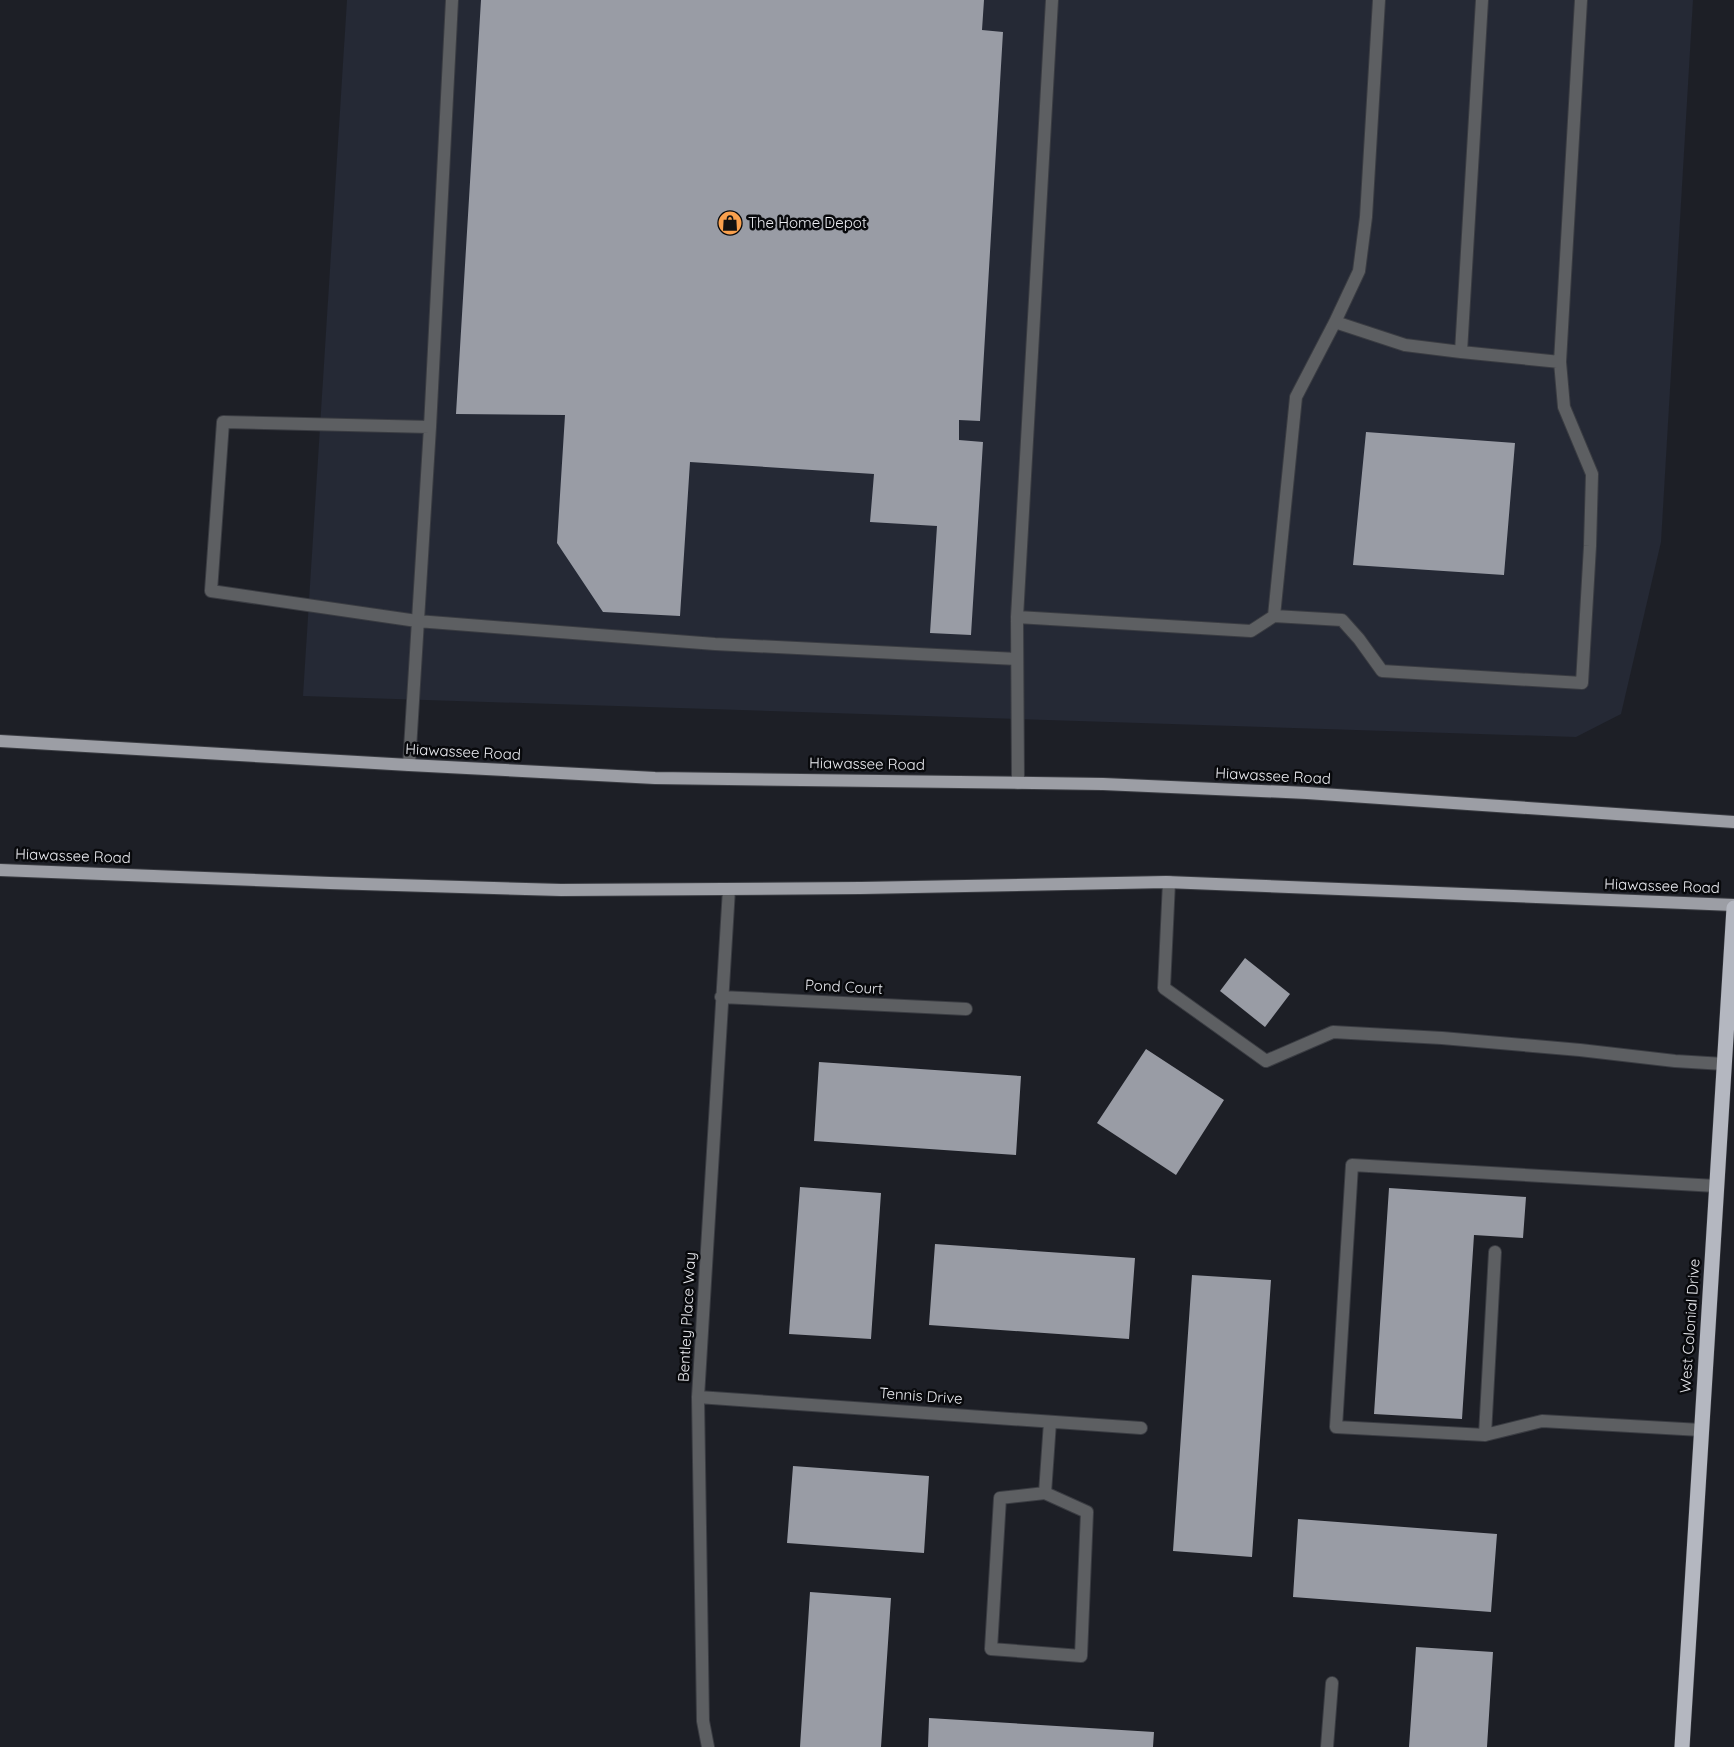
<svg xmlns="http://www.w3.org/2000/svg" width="1734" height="1747" font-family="Quicksand,sans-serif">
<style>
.built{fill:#252935}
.building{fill:#999ca5}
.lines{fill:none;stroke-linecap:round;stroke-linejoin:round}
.minor-casing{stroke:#3a3c42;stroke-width:14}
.major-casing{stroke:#3a3c42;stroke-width:14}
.highway-casing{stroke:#3a3c42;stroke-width:16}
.minor{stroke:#5d5f62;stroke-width:12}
.major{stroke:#9c9ea5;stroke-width:12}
.highway{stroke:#b4b7c0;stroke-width:15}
.labels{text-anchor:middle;stroke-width:5;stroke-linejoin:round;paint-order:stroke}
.poi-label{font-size:15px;fill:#ebecf1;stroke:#08090c;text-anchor:start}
.street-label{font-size:15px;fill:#ebecf1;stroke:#08090c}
</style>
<rect width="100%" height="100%" fill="#1d1f26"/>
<path class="built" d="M347 0H1693L1661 542 1621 714 1576 737 303 696Z"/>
<path class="building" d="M481 0H984L982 30 1003 32 980 421 959 420V440L983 442 971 635 930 633 937 526 870 522 874 474 690 462 680 616 603 612 557 543 565 415 456 414Z
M1366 432 1515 443 1504 575 1353 565Z
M1245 958 1290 994 1265 1027 1220 991Z
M1146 1049 1224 1100 1176 1175 1097 1123Z
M819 1062 1021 1076 1016 1155 814 1141Z
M800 1187 881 1193 871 1339 789 1334Z
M1389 1188 1526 1197 1523 1238 1474 1235 1462 1419 1374 1414Z
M935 1244 1135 1258 1129 1339 929 1325Z
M1192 1275 1271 1280 1252 1557 1173 1551Z
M793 1466 929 1476 924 1553 787 1543Z
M1298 1519 1497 1534 1491 1612 1293 1597Z
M810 1592 891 1598 881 1747H800Z
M1416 1647 1493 1652 1487 1747H1409Z
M929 1718 1154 1732 1153 1747H928Z"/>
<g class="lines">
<defs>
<path id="minor" d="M1335 322 1405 345 1461 352 1482 0
M1461 352 1560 362 1581 0
M430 427 223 422 211 591 417 621 715 644 1017 659
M1274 616 1342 620 1359 639 1382 671 1582 683 1590 546 1592 474 1564 407 1560 362
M1017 617 1052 0
M409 765 430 427 452 0
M1018 783 1017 617 1251 631 1274 616 1296 397 1335 322 1359 271 1366 217 1379 0
M1169 882 1164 988 1266 1061 1333 1032 1442 1038 1580 1050 1675 1061 1724 1064
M721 997 966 1009
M698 1397 1141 1428
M1701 1430 1542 1421 1485 1435 1336 1427 1352 1165 1716 1186
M1485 1435 1495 1252
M1045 1493 1087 1512 1081 1656 991 1649 1000 1498Z
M1045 1493 1050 1422
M708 1747 703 1721 698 1397 729 889
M1327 1747 1332 1683"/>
<path id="major" d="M0 741 409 765 655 778 1103 784 1307 793 1734 822
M0 870 330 883 561 890 861 888 1166 882 1734 905"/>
<path id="highway" d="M1682 1747 1734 908"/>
</defs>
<use href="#minor" class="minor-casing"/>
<use href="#major" class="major-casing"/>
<use href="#highway" class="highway-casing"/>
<use href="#minor" class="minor"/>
<use href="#major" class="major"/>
<use href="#highway" class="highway"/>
</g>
<defs>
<symbol id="shop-disc" viewBox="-11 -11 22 22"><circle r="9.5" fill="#f9a04d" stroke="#08090c"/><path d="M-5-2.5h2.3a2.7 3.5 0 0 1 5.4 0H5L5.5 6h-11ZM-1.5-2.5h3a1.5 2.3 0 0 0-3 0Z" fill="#111"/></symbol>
</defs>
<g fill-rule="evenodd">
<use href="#shop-disc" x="716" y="209" width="28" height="28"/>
</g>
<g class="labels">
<g class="poi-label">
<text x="748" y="228">The Home Depot</text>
</g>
<g class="street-label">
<text transform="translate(463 752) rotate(3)" y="5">Hiawassee Road</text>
<text transform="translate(867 764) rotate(1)" y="5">Hiawassee Road</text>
<text transform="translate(1273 776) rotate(3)" y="5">Hiawassee Road</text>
<text transform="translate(73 856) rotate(2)" y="5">Hiawassee Road</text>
<text transform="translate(1662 886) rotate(2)" y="5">Hiawassee Road</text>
<text transform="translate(844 987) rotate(3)" y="5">Pond Court</text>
<text transform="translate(687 1317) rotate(-87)" y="5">Bentley Place Way</text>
<text transform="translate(1690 1326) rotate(-86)" y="5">West Colonial Drive</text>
<text transform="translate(921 1396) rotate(4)" y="5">Tennis Drive</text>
</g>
</g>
</svg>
